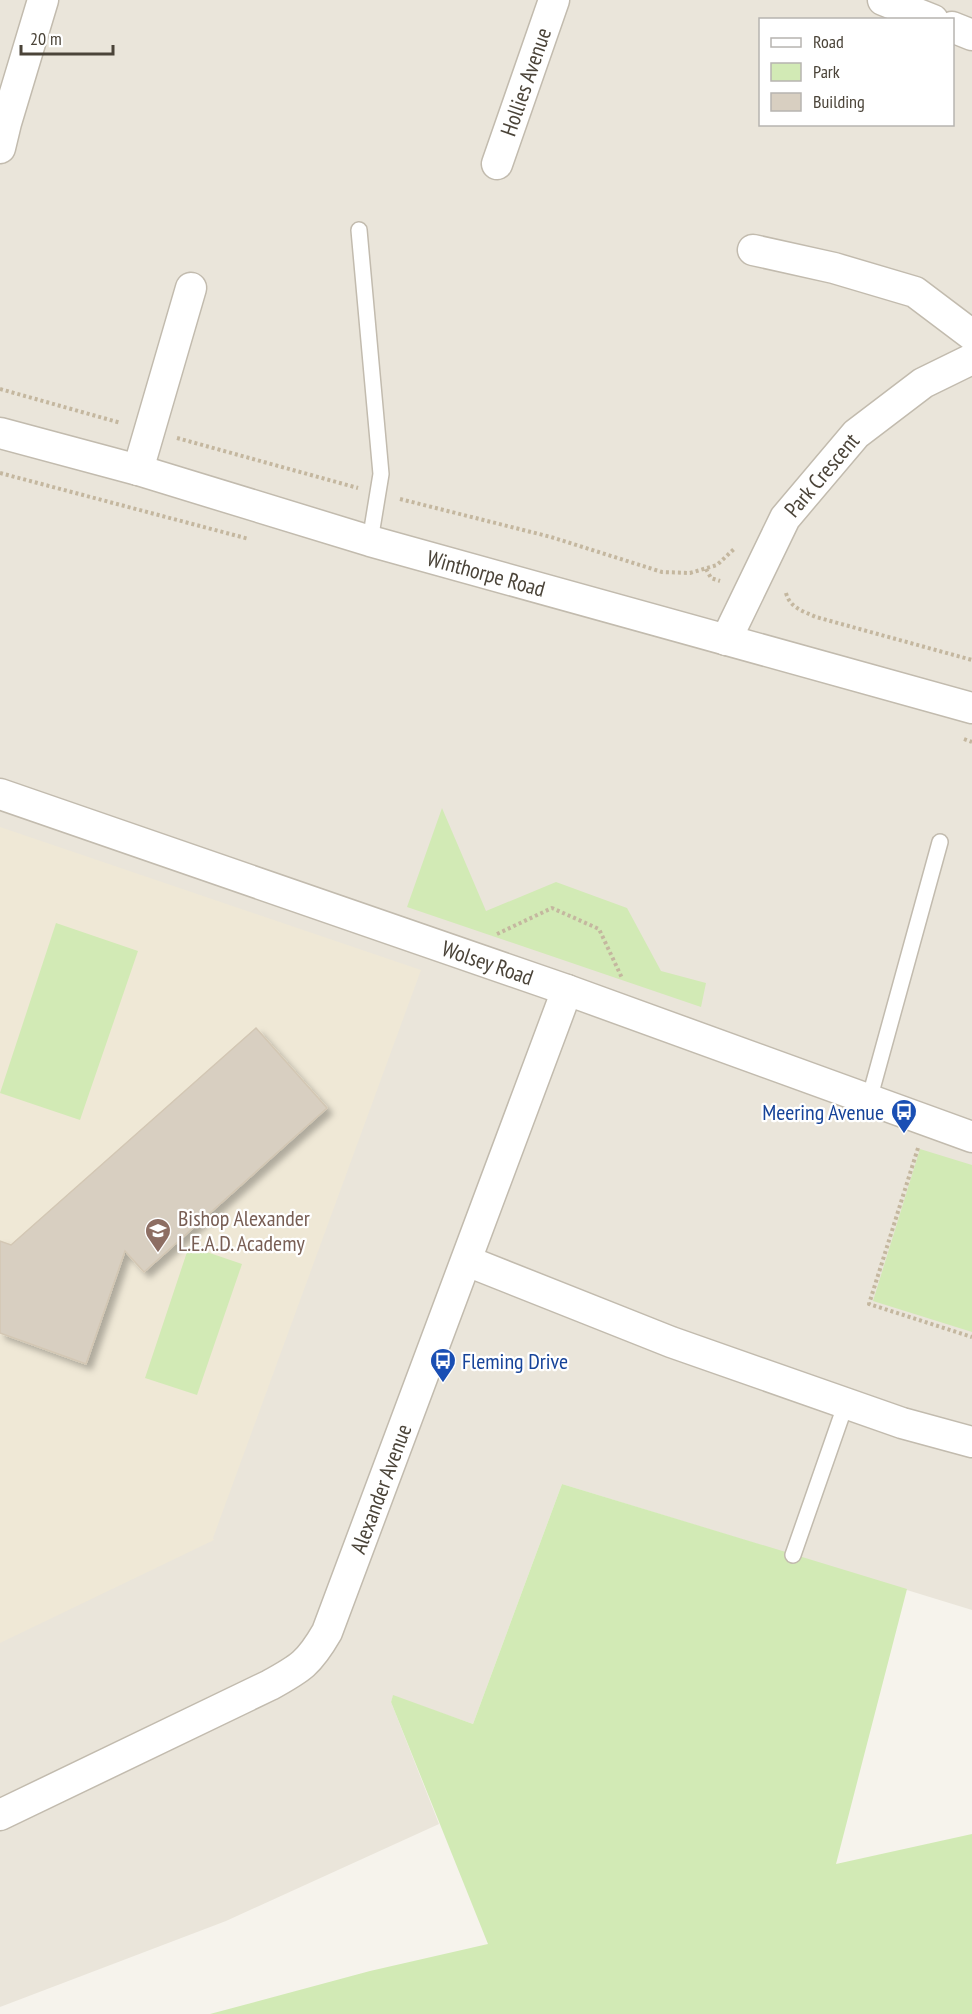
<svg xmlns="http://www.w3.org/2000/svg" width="972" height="2014" font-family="'PT Sans Narrow',sans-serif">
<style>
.residential{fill:#eae5da;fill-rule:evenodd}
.education{fill:#efe8d6}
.green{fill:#d2eab5}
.building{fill:#d8cfc1;stroke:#d3c7b4;stroke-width:1.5;filter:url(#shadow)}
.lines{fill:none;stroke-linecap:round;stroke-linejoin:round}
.lane-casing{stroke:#c2bbae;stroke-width:18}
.street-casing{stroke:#c2bbae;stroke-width:33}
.path{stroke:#c4b79f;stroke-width:4;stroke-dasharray:3 3;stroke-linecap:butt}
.lane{stroke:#fff;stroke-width:15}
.street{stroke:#fff;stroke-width:30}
.labels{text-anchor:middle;stroke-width:4.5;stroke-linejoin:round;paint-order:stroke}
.street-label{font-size:22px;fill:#4b4439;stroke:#fff}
.transit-label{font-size:22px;fill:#164399;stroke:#fff;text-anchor:end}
.education-label{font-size:22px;fill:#785e54;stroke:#fff;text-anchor:start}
</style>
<defs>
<filter id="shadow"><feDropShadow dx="5.5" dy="5.5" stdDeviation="3" flood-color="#0004"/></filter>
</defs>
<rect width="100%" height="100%" fill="#f6f3ec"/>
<path class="residential" d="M0 0H972V1610L562 1484 473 1724 393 1696 391 1702 439 1824 226 1921 0 2007ZM760 20H952V124H760Z"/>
<path class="education" d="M0 827 421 970 213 1538 214 1540 0 1643Z"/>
<path class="green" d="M442 808 486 911 556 882 627 908 661 971 706 983 701 1007 407 907Z
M56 923 138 951 80 1120 0 1093Z
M920 1149 972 1165V1332L873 1301Z
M189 1246 242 1264 197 1395 145 1378Z
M562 1484 907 1589 836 1864 972 1834V2014H210L370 1971 488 1944 391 1702 393 1695 473 1724Z"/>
<path class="building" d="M256 1028 327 1108 144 1272 125 1251 86 1364 0 1333V1241L11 1245Z"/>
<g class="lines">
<defs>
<path id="lane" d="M359 230 381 474 370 541
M869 1100 940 842
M793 1555 846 1403"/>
<g id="street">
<path d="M883 0 933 20"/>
<path d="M952 27 972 35"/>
<path d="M0 148 6 123 43 0"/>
<path id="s1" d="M497 164 554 0"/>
<path d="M753 250 834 268 915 292 972 335"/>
<path id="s2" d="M0 433 138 470 370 541 972 708"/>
<path d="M138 470 191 288"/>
<path id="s3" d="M726 640 785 518 856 434 923 383 972 359"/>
<path id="s4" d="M0 794 567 990 972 1137"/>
<path d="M467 1261 671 1342 902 1423 972 1442"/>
<path id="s5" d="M0 1815 270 1685C301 1668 309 1663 327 1632L567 990"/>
</g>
</defs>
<use href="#lane" class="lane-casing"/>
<use href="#street" class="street-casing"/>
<path class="path" d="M0 389 121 423
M177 438 358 488
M0 473 249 539
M400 499 551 537 662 572 690 573 717 565 734 549
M706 569 711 578 720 581
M786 593C790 608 803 611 816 617L972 660
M964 739 972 742
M497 934 552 908 599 929 622 978
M918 1148 869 1304 972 1337"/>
<use href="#lane" class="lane"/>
<use href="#street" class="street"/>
</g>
<defs>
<symbol id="bus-pin" viewBox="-11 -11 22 30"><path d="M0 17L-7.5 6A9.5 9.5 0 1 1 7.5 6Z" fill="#1a4fb4" stroke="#fff"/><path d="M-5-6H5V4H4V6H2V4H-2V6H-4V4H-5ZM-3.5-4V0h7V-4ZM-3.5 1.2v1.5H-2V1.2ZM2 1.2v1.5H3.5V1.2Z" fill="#fff"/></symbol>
<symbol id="school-pin" viewBox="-11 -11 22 30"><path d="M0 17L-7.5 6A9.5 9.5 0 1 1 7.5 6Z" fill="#8d6e63" stroke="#fff"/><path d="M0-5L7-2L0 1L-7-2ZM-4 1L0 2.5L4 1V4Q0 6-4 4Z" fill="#fff"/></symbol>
</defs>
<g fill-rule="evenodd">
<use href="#bus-pin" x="889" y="1097" width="30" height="40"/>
<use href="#school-pin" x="143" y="1216" width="30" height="40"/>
<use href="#bus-pin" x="428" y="1346" width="30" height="40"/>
</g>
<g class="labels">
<g class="street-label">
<text dy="8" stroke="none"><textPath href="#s1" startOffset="87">Hollies Avenue</textPath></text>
<text dy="8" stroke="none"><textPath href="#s3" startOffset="192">Park Crescent</textPath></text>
<text dy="8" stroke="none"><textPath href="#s2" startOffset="506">Winthorpe Road</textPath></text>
<text dy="8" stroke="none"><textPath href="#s4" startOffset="516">Wolsey Road</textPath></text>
<text dy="8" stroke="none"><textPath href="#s5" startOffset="532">Alexander Avenue</textPath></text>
</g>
<g class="transit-label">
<text x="884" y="1120">Meering Avenue</text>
<text x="462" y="1369" text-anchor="start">Fleming Drive</text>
</g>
<g class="education-label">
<text x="178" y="1226">Bishop Alexander<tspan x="178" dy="25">L.E.A.D. Academy</tspan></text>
</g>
</g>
<rect x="759" y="18" width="195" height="108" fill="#ffffff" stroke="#b7b4b0" stroke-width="1.5"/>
<rect x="771" y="38" width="30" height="9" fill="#ffffff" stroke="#b7b4b0" stroke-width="1.5"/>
<text x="813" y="48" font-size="18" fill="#4b4439">Road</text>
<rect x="771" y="63" width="30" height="18" fill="#d2eab5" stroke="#b7b4b0" stroke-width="1.5"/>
<text x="813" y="78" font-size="18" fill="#4b4439">Park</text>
<rect x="771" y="93" width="30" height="18" fill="#d8cfc1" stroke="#b7b4b0" stroke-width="1.5"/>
<text x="813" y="108" font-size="18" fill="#4b4439">Building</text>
<path d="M21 45v9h92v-9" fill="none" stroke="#4b4439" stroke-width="3"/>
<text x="30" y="45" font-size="18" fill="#4b4439" stroke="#ffffff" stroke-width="4.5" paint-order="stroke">20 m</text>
</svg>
